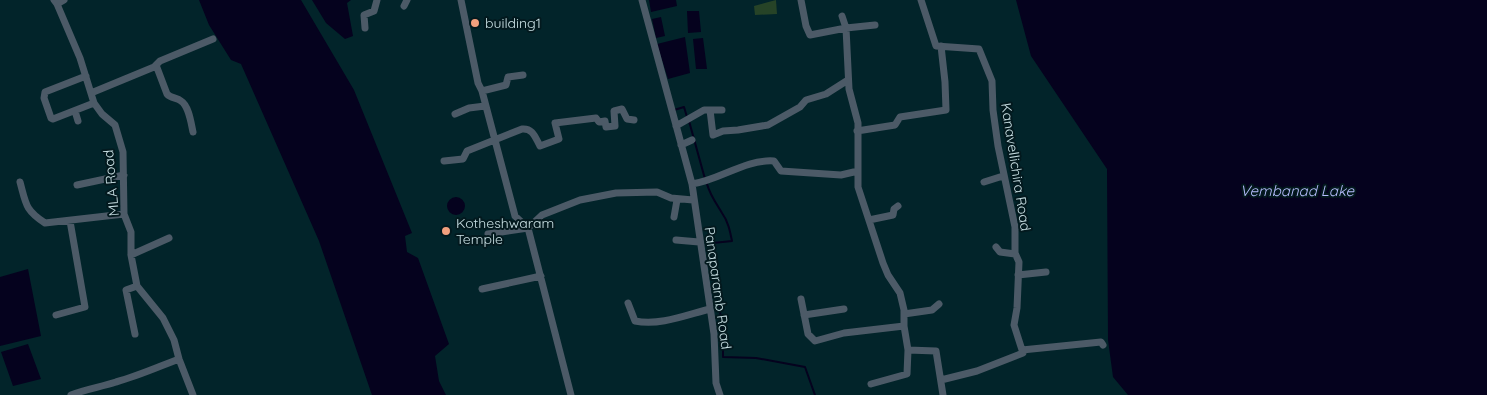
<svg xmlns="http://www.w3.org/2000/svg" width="1487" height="395" font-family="Quicksand,sans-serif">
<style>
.green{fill:#264327}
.water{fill:#05021e}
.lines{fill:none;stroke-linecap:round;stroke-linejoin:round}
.stream{stroke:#05021e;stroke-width:2}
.minor{stroke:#4c5a67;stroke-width:7}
.poi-dot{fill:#f2a07e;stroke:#03191e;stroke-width:2}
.labels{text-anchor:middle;stroke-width:4;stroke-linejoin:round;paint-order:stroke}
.poi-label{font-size:14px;fill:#c9e0e4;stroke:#03191e;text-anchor:start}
.street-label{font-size:14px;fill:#c9e0e4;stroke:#03191e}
.water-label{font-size:15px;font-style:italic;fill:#b5bbfb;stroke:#03191e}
</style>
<rect width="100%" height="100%" fill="#02242a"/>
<path class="green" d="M776 0 777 14 755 15 754 6Z"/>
<path class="water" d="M199 0H301L354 90 412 233 405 236 407 252 418 258 449 344 435 356 439 381 446 395H372L319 241 241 64 231 60 209 25Z
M312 0H351L347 3 353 36 345 39 326 23Z
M649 0H676L677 6 651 12Z
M1016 0H1487V395H1128L1113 377 1108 340 1107 169 1031 56Z
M687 11H699L701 32 688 33Z
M661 17 665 36 656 38 652 19Z
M685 37 690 73 668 79 657 44Z
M703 38 707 69H696L693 39Z
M447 206a9 9 0 1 1 18 0a9 9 0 1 1-18 0Z
M28 269 41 336 0 346V277Z
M28 344 41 379 13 386 1 352Z"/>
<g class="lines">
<path class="stream" d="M674 110 684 107 687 117
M689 121 705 179
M707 184C710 195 716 203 722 213 728 221 730 231 732 241L713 243 719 289V304L723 334V357L756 358 805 367 815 395"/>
<path class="minor" d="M54 0 57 4 80 58 94 103 102 114 115 125 123 152 124 214 131 232V255L137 286 163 318 174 340 179 359 193 395
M461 0 478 83 482 91 515 216 528 228 571 395
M642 0 692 184 714 334 716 383 720 395
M921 0 936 46 979 49 992 81 993 110 998 146 1015 227V253L1019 262 1017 308 1014 325 1023 353 977 371 941 380
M57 4 64 0
M404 6 407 0
M842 16 846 28 875 25
M365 28 364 15 374 11 377 0
M156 65 167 94C171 99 177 97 181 101 189 106 191 123 193 132
M86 76 45 92 44 98 51 118 53 119 94 103
M482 91 506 85 508 77 523 75
M91 93 154 67 160 61 213 39
M710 110 713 135 723 131 738 130 768 125 800 107 806 100 826 94 848 80
M75 111 78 121
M455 114 469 108 485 106
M676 126 704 110H722
M857 131 895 125 900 117 946 110 945 82 941 46
M681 145 692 140
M444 161 463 159 467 151 522 129C533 128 535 137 540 146L559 139 555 123 596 118 599 122 605 121 606 127 615 126 614 111 622 109 627 119 634 120
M858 171V187L883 263 888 275 900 293 904 310V326L908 350 907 374 871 384
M20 182C26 204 25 210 45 223L124 214
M984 182 1003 176
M692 184C720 180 745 159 774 161L781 171 841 175 858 171V123L849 89 846 28 810 35 806 26 801 0
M77 185 124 175
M674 217 677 200
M869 220 893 215 894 209 898 206
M488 234 528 228 542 215 580 200 616 193 657 192 671 198 693 200
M676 240 699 242
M996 247 1000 252 1015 254
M131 255 169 238
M1018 275 1046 272
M482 289 541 276
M801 299 808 334 815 341 844 333 904 326
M628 303 635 321C660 326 686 315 710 309
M904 314 932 310 939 304
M56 315 85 307 70 221
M804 315 844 309
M135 334 126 290 137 286
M908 350 936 351 943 395
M1022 350 1101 342 1103 345
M71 395C86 389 101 387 116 382 138 376 158 367 179 359"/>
</g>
<g class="poi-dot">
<circle cx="475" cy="23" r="5"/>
<circle cx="446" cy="231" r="5"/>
</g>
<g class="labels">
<g class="poi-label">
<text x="485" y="28">building1</text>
<text x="456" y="228">Kotheshwaram<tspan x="456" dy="16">Temple</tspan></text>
</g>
<g class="street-label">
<text transform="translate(1016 167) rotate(81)" y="5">Kanavellichira Road</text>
<text transform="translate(111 183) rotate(-95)" y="5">MLA Road</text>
<text transform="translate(718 288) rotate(82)" y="5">Panaparamb Road</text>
</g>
<g class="water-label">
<text x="1297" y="196">Vembanad Lake</text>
</g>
</g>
</svg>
